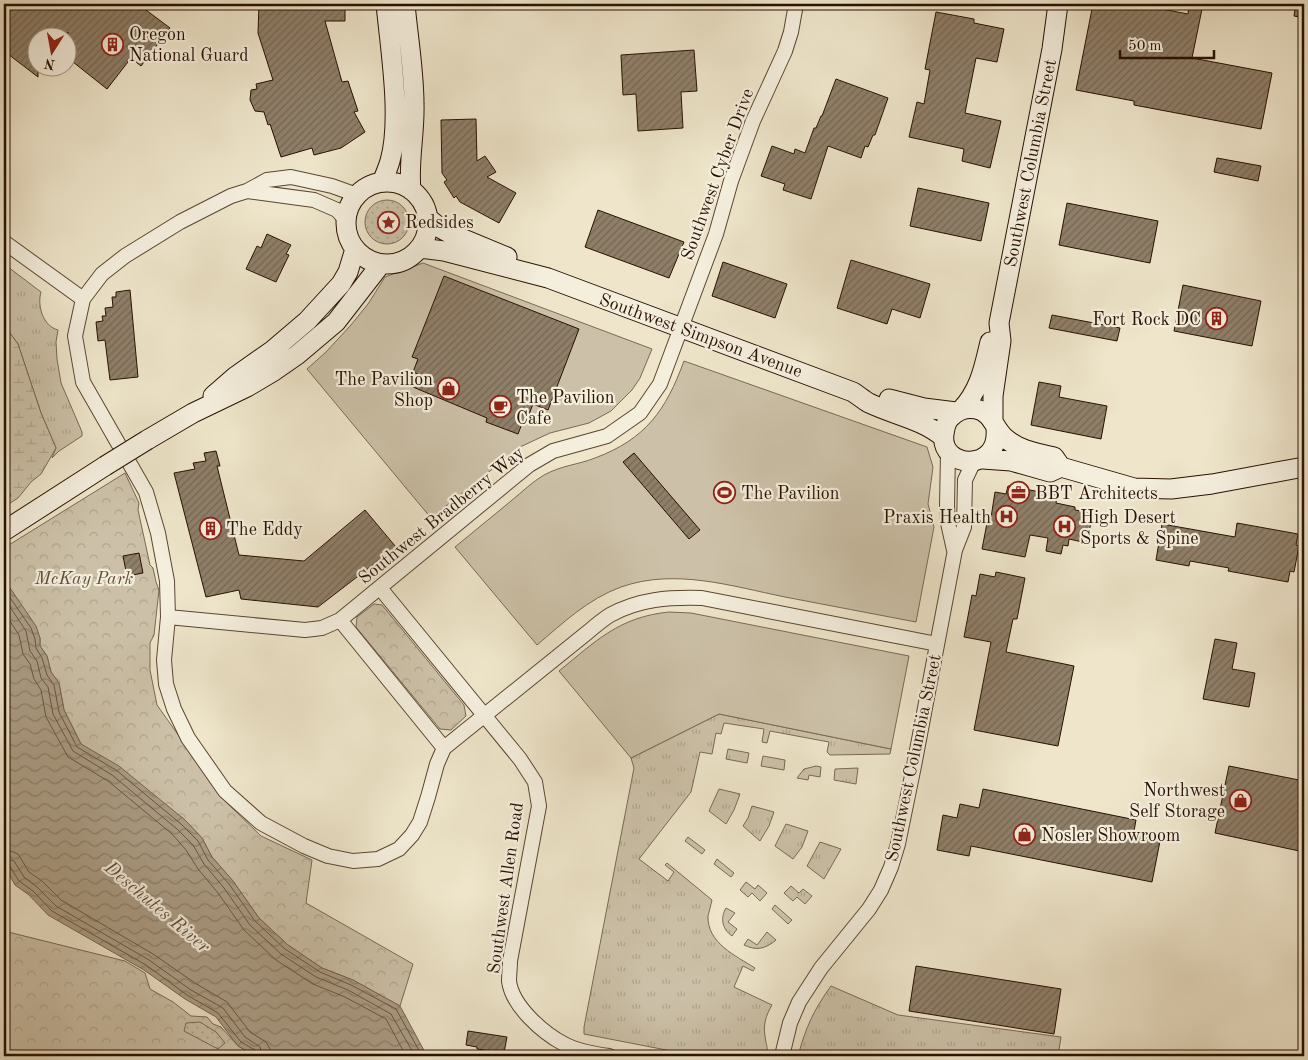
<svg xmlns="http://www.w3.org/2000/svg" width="1308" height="1060" font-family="'Old Standard TT',serif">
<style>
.grass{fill:url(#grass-tufts);stroke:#7a6954}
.wetland{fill:url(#wetland-marsh);stroke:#7a6954}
.park{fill:url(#park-crowns);stroke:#7a6954}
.garden{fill:url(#garden-dots);stroke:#7a6954}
.pitch{fill:#ccc1a8;stroke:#7a6954}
.water{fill:url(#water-waves);stroke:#776550}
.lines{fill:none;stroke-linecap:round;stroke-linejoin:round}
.shore{stroke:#6a5742;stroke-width:1}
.building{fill:url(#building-hatch);stroke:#281100}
.street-casing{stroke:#5a4632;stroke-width:16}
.secondary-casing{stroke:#281100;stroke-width:21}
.street{stroke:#f4eedd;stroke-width:14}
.secondary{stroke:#f4eedd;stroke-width:19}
.secondary-bridge-casing{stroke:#281100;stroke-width:21;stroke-linecap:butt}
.secondary-bridge{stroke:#f4eedd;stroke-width:19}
.labels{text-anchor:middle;stroke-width:4.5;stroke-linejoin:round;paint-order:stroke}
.poi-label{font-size:18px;fill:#281100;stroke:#f4eedd;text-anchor:start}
.street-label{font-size:18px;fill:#281100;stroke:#f4eedd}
.park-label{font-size:18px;font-style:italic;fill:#614f3b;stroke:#f4eedd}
.water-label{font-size:19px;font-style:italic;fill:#63503c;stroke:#f4eedd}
</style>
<defs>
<pattern id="grass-tufts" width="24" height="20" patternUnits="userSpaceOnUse" patternTransform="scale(1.25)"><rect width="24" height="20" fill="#ccc1a8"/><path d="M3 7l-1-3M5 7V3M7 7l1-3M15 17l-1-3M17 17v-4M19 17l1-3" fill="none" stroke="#afa58f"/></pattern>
<pattern id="wetland-marsh" width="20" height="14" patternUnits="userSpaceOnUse" patternTransform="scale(1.25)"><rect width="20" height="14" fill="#ccc1a8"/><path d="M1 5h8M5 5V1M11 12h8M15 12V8" fill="none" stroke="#afa58f"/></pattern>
<pattern id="park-crowns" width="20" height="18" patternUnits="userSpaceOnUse" patternTransform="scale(1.25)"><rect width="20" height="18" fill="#ccc1a8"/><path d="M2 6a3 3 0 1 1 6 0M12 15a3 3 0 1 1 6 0" fill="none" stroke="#afa58f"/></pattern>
<pattern id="garden-dots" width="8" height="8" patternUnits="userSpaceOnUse" patternTransform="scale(1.25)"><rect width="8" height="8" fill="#ccc1a8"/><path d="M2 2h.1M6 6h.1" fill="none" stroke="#afa58f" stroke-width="1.8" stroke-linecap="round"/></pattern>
<pattern id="water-waves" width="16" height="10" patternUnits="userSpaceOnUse" patternTransform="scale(1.25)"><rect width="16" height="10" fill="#ab9d85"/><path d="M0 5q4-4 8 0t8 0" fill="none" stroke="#8b7f6a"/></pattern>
<pattern id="building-hatch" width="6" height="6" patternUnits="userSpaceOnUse" patternTransform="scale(1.25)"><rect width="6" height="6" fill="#8f7f69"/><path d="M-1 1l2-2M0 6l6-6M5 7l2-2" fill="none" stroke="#756754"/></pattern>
</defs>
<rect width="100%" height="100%" fill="#eee5ca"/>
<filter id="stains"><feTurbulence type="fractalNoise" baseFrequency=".004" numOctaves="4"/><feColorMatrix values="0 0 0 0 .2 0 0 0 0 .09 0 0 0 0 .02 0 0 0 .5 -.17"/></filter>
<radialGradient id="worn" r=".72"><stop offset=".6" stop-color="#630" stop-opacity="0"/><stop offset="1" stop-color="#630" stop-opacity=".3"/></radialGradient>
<path class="grass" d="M4 264 41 292C37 306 43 326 58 330L56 342 57 359 61 383 82 432V436L59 451 52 458 56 448 41 413 18 344 4 325Z
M719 714 891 749 890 754 830 755 827 752 829 742 770 731 767 743 762 742 764 729 724 723 721 734 716 733 712 754 700 752 691 792 639 859 668 881 674 872 665 865 667 863 712 900C711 905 709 911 708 916 707 943 736 956 755 968L753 971 743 966 734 987 772 1005C766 1015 763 1025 765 1036 766 1045 768 1046 767 1056H697L584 1034V1027L634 768 631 758Z
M728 749 749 753 747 763 726 759Z
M763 756 785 760 784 770 761 766Z
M816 766 821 767 820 777 809 775 808 780 797 778 804 769Z
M858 768 856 784 834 780 835 769Z
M719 789 740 794 734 810 726 824 709 811Z
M752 806 774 812 769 826 760 841 743 826 748 818Z
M786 824 808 831 802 847 793 859 775 846Z
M688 837 705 850 702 854 685 841Z
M820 842 841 849 824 879 807 866Z
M717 859 734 873 731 877 714 864Z
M746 882 755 889 758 885 767 893 760 901 752 893 748 897 740 890Z
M791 886 799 893 803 889 812 896 805 904 797 897 793 901 784 893Z
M775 905 792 920 788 924 772 909Z
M726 908 735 913 728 922 737 929 732 936C722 929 720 918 726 908Z
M767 932 776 940C765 949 757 951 744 945L748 939 757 945Z
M831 986 898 1015 1061 1037 1058 1056H798C806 1027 813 1011 831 986Z"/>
<path class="wetland" d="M4 325 18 344 41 413 56 448 41 474 31 482 18 498 4 507V504L11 495 7 489 4 492Z"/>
<path class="park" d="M125 473 139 503 138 510 150 565 153 568 156 582 159 590 154 635 150 643V670L157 705 225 801 261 836 312 860 306 903 413 964 400 1006 353 980 322 968 288 945 259 918 233 881 212 857 202 838 185 820 146 790 81 744 64 710 59 683 51 672 47 656 40 646V638L12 591 4 581V548Z
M374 604 382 605 464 705 466 716 451 730 440 729 356 627 357 617Z
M4 931 125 961 145 973 150 989 173 1002 191 1016 207 1017 213 1024 221 1027 238 1046 256 1056H8L4 1050Z"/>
<path class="garden" d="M365 222a22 22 0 1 1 44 0a22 22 0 1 1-44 0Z
M200 1022 216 1032 225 1043 218 1049 184 1031 186 1023Z"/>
<path class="pitch" d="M423 263 652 349 640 378 632 390 611 411 589 423 550 433 520 447 431 518 307 369 326 352 351 325 368 304 385 277Z
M684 361 927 447 933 467 928 504 934 527 916 622C872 614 829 605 785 597 731 586 675 568 621 587 588 599 563 623 537 645L455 547C474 532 492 516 511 501 522 492 532 482 544 475 563 465 577 465 595 458 646 439 666 410 684 361Z
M669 612 691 613 909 656 891 749 719 714 631 758 559 671C596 641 619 617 669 612Z"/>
<path class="water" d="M4 581 12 591 36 626 40 638V646L47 656 51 672 59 683 64 710 81 744 119 766 185 820 202 838 212 857 233 881 259 918 288 945 322 968 353 980 400 1006 427 1056H256L238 1046 216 1017 185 999 144 970 48 915 29 895 15 885 4 865Z"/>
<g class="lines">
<path class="shore" d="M4 589 31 628 35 639 36 648 42 658 47 675 54 685 59 712 77 747 116 770 181 824 198 841 208 860 229 884 255 921 285 949 320 972 351 985 396 1009 422 1056
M4 598 26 631 30 651 37 661 41 678 48 687 53 714 73 751 112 775 177 829 193 845 204 864 224 888 250 925 281 954 316 977 348 990 391 1014 415 1056
M4 612 19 635 23 654 30 664 34 679 41 690 46 717 68 757 108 781 172 834 186 850 198 869 218 893 244 930 276 960 313 984 345 997 386 1019 406 1056
M4 850 11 851 18 854 29 872 42 881 61 900 153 954 195 983 227 1002 250 1032 266 1042 270 1049 271 1056
M4 857 14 861 24 877 37 887 56 906 149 960 191 990 223 1008 245 1037 260 1047 263 1056
M4 864 9 865 19 881 33 891 52 911 146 965 187 995 218 1013 241 1042 255 1050 257 1056"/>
</g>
<path class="building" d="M4 4H138L170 28 141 66 131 58 107 89 68 58V32L63 38H38V77L4 51Z
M259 4H345V21H325L342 82 348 81 358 111 354 112 365 132 341 148 314 155 312 148 281 157 270 124 268 125 264 112 255 111 250 100 251 90 257 89 256 84 273 80 258 33Z
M1093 4H1136L1188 14 1189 4H1203L1192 58 1272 73 1261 129 1134 105V101L1076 90Z
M1296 4H1304V18L1294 16Z
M936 12 974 19V23L1004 29 997 62 976 58 965 113 1001 121 990 168 962 161 964 149 909 137 917 102 924 104 930 70 925 69Z
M694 50 697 91 681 92 683 128 638 131 636 94 623 95 621 55Z
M836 79 888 98 875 135H873L868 147 865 146 861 158 828 146 811 199 783 190 785 184 761 176 772 146 794 154 795 149 805 153 814 128H816L821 116H822Z
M476 119 477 161 485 156 496 172 487 177 516 193 499 223 460 202 456 196 454 198 444 182 447 180 442 173 441 120Z
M1217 158 1261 166 1258 181 1214 172Z
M918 188 989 203 981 241 910 226Z
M1067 203 1158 221 1150 263 1059 245Z
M598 210 684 242 669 278 585 247Z
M267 234 291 245 286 254 289 255 276 282 246 269 257 246 261 248Z
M851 260 930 284 920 318 892 309 887 324 837 308Z
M723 262 787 284 775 318 712 296Z
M444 276 579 329 548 410 533 404 526 422 523 421 518 434 486 422 487 418 413 387 418 374 413 372 418 359 412 357Z
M1183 285 1261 301 1252 346 1174 331Z
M130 290 138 377 110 380 105 340 98 341 96 322 103 321 102 316H106L105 308 113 307 112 297H116V292Z
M1052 315 1120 328 1117 341 1049 328Z
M1039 382 1061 386 1059 397 1107 406 1101 439 1031 425Z
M216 451 220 466H217L239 555 304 561 365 510 396 547 318 607 241 599 239 590 206 597 174 473 195 469 193 463 206 461 204 453Z
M634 453 700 530 689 539 623 462Z
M1008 486 1057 495 1056 503 1075 507V510L1087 512 1085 521 1091 522 1087 543 1069 539 1068 546 1063 545 1061 554 1046 551 1048 538 1030 535 1025 557 982 549 987 523 990 524 995 492 1006 494Z
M1237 523 1298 534 1296 545 1299 546 1294 572 1290 571 1288 582 1228 571 1229 568 1190 561 1189 566 1156 560 1162 524 1235 537Z
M139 553 143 573 127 576 123 556Z
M996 572 1025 578 1017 619H1013L1006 652 1074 666 1058 746 974 730 991 642 964 637 972 595 976 596 980 574 995 577Z
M1215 639 1237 643 1232 669 1255 673 1249 707 1203 699Z
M1229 766 1304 781 1301 805H1304V852L1215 833Z
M983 789 1136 820 1134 831 1161 836 1152 882 971 846 969 856 937 850 943 815 957 818 960 804 979 808Z
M916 966 1061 989 1054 1034 909 1011Z
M468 1031 507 1037 504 1053 477 1049V1047L466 1045Z"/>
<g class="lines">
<defs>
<path id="street" d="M247 191 314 200 337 210 346 220
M357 195 332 186 291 177 267 180 247 191 231 196 180 222 125 256 102 274 83 299 75 336 83 382 146 492 158 533 167 581 168 617 164 660 166 684 174 709 188 738 225 791 261 823 304 846 328 856 353 861 378 859 399 849 412 835 420 822 428 797 437 764 444 748 588 632C595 626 602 620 610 615 639 599 669 597 702 598L937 644
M4 242 83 299
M948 452 947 506 948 523 954 550
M380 588 520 759 535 782 539 806 510 961C510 968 509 975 509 981 512 1006 543 1033 564 1044 577 1051 594 1054 609 1056
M168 617 305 630 322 628 340 620 529 465 553 451 607 436 640 413 660 384 716 234 731 181 753 121 785 51 791 32 796 4
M340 620 444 748
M782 1056 790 1023 799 1002 821 968 869 909 881 890 891 867 898 844 914 766 955 550 964 527 965 480 974 461"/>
<path id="secondary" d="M405 4C408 37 414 71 414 104 415 133 408 162 411 190
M382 182C385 175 388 168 390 161 402 119 390 48 386 4
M346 223a41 41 0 1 1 82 0a41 41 0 1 1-82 0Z
M428 218 440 228 449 233 507 257
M420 248 444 251 548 278 853 392C859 396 864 400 869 403 894 415 921 419 943 437
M213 396 236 376 273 350 307 321 341 284 348 272 355 249
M889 399 924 408 956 412
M961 410C980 390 984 367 990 342
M993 421V396L1001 341 999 323 1052 49 1058 4
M996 429C1000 473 939 469 944 434 945 427 946 421 951 417 958 410 966 407 976 409 992 412 994 428 1004 437 1018 450 1036 453 1054 457L1061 467 1134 488 1171 489 1212 484 1304 467
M147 440 193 413 247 387 274 371 297 355 336 322 381 264
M983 459 1011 461 1050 472 1061 467
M4 531 105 466"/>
</defs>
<use href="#street" class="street-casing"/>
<use href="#secondary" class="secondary-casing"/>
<use href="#street" class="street"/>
<use href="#secondary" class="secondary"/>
<defs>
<path id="secondary-bridge" d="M105 466 147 440"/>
</defs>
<use href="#secondary-bridge" class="secondary-bridge-casing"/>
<use href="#secondary-bridge" class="secondary-bridge"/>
</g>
<defs>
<symbol id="building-ring" viewBox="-11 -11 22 22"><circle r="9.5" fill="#f4eedd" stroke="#8f2418" stroke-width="1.5"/><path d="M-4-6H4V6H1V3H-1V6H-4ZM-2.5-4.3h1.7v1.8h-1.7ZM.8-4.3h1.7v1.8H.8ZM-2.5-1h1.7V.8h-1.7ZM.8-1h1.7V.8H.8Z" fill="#8f2418"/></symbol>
<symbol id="sight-ring" viewBox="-11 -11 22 22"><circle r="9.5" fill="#f4eedd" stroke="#8f2418" stroke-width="1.5"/><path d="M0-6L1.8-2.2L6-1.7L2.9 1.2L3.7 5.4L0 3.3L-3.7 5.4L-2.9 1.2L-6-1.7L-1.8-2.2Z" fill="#8f2418"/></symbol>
<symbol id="shop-ring" viewBox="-11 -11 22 22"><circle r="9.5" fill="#f4eedd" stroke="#8f2418" stroke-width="1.5"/><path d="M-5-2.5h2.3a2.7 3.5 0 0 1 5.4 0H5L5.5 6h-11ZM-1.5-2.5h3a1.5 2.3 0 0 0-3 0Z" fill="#8f2418"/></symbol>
<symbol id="cafe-ring" viewBox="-11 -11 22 22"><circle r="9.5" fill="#f4eedd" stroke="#8f2418" stroke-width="1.5"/><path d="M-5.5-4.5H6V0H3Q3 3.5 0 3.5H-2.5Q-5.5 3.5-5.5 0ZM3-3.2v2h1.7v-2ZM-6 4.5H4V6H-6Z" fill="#8f2418"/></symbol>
<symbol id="stadium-ring" viewBox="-11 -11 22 22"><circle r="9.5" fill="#f4eedd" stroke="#8f2418" stroke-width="1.5"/><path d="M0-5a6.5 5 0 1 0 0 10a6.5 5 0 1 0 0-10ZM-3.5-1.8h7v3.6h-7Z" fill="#8f2418"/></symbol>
<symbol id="office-ring" viewBox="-11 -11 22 22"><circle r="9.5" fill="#f4eedd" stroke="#8f2418" stroke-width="1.5"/><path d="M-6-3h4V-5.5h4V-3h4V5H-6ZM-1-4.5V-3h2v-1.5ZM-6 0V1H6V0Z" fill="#8f2418"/></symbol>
<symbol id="hospital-ring" viewBox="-11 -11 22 22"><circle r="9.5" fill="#f4eedd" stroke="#8f2418" stroke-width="1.5"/><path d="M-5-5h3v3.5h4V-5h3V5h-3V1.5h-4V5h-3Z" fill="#8f2418"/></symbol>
</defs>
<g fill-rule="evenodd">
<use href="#building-ring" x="100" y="32" width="25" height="25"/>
<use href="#sight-ring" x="376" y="210" width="25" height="25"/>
<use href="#building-ring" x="1204" y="306" width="25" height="25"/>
<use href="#shop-ring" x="436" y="376" width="25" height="25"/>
<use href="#cafe-ring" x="488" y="394" width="25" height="25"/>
<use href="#stadium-ring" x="712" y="480" width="25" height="25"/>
<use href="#office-ring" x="1006" y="480" width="25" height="25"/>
<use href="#hospital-ring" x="994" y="504" width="25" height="25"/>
<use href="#hospital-ring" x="1052" y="514" width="25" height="25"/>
<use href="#building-ring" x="198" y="516" width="25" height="25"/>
<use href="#shop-ring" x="1228" y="788" width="25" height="25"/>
<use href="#shop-ring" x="1012" y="822" width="25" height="25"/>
</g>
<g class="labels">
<g class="poi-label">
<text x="129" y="40">Oregon<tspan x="129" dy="21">National Guard</tspan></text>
<text x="405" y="228">Redsides</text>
<text x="1201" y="325" text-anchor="end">Fort Rock DC</text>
<text x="433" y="385" text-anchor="end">The Pavilion<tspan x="433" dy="21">Shop</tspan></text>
<text x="516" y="403">The Pavilion<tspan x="516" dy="21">Cafe</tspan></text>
<text x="741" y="499">The Pavilion</text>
<text x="1035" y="499">BBT Architects</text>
<text x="991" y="523" text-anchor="end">Praxis Health</text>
<text x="1080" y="523">High Desert<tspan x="1080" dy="21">Sports &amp; Spine</tspan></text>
<text x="226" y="535">The Eddy</text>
<text x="1225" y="796" text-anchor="end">Northwest<tspan x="1225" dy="21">Self Storage</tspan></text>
<text x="1041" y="841">Nosler Showroom</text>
</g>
<g class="street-label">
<text transform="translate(1030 163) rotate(-79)" y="6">Southwest Columbia Street</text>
<text transform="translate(717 174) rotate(-70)" y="6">Southwest Cyber Drive</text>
<text transform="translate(701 335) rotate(20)" y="6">Southwest Simpson Avenue</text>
<text transform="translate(441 515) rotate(-39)" y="6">Southwest Bradberry Way</text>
<text transform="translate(913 758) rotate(-78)" y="6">Southwest Columbia Street</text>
<text transform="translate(505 888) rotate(-82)" y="6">Southwest Allen Road</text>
</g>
<g class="park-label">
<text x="84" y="584">McKay Park</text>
</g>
<g class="water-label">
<text transform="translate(158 906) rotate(40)" y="7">Deschutes River</text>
</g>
</g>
<rect width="1308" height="1060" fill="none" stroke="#eee5ca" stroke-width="20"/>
<rect x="5" y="5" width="1298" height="1050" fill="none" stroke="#281100" stroke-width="2.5"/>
<rect x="10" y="10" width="1288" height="1040" fill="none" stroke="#281100"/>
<g transform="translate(52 52) rotate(191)"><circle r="24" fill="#f4eedd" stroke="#a29685"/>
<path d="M0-4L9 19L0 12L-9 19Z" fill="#8f2418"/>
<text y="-8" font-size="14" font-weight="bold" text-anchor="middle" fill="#281100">N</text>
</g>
<path d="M1120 50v8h94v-8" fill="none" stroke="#281100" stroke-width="2.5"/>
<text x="1128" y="50" font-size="15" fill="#281100" stroke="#f4eedd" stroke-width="4" paint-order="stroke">50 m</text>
<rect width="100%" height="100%" filter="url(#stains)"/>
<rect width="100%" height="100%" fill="url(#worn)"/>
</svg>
